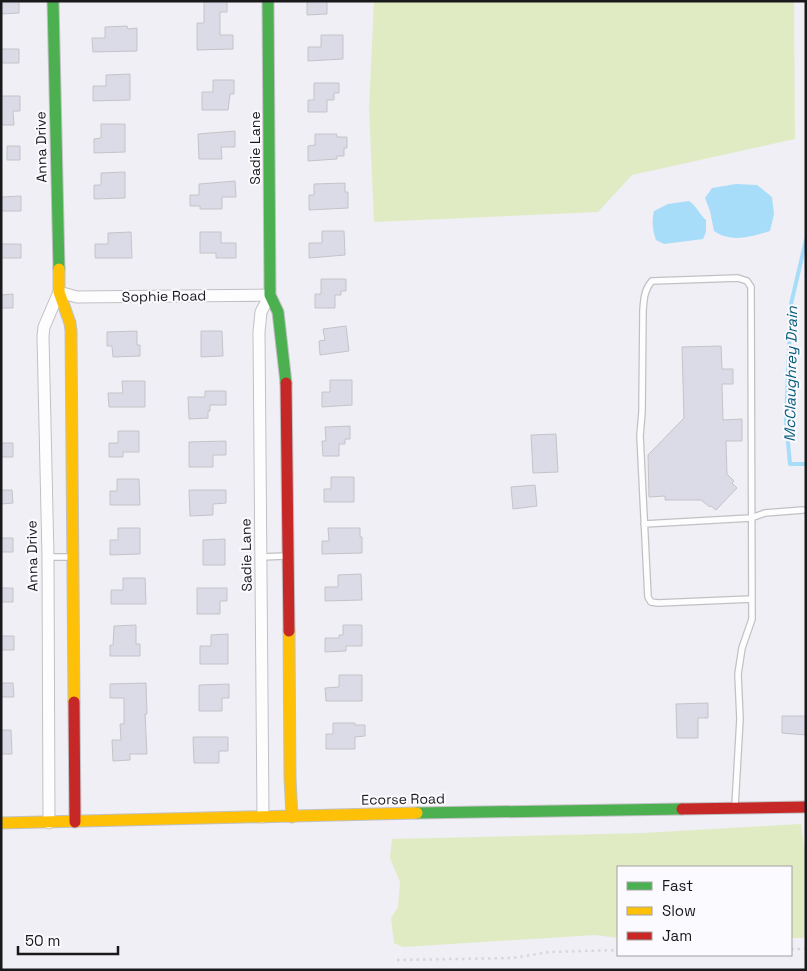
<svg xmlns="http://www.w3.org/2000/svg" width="807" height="971" font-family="'Space Grotesk',sans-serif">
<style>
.green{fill:#e0ebc4}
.water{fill:#a8ddf9}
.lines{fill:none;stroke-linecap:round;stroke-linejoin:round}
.stream{stroke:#a8ddf9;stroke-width:4}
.building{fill:#dbdae7;stroke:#c4c4c8}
.lane-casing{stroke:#c1c1c5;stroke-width:8}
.street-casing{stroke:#c1c1c5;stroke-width:13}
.fast-casing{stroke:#c1c1c5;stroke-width:13}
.slow-casing{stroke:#c1c1c5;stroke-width:13}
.jam-casing{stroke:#c1c1c5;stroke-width:13}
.path{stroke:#d8d8da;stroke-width:2.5;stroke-dasharray:2.5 4;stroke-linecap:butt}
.lane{stroke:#fdfdfe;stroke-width:5.5}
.street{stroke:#fdfdfe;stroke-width:11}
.fast{stroke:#4caf50;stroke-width:11}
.slow{stroke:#ffc107;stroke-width:11}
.jam{stroke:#c62828;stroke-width:11}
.labels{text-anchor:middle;stroke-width:4;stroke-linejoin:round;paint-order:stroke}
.street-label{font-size:14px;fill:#19191c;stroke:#fbfbff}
.water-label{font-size:15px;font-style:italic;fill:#065b7a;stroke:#fbfbff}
</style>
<rect width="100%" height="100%" fill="#efeff5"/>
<path class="green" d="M374 1H794L795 139 632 175 598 212 374 222 369 108Z
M801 824 806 861V938H791V867H618V938L595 935 403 947 394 943 391 918 398 907 400 882 390 858 392 839 643 833Z"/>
<path class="water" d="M736 184 757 185 772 197 774 214 770 231C751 237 731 243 714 231L710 211 705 198 712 188Z
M689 201C697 206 699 214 706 220V232L703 239 664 244 656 240C652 229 652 221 654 211L668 204Z"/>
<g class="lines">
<path class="stream" d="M806 240 791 304 786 421 790 464H806"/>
</g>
<path class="building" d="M1 1H19V13L1 14Z
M204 1H227V12H220V35H233V49L197 50V23H204Z
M307 1H327V14L307 15Z
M127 26 128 29 137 28V51L93 52 92 38H105V27Z
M321 35H343V59L308 61V47H321Z
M1 49H19V63H1Z
M130 74V100L93 101V86H106V75Z
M213 80H234V94H230L228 110H202V92H213Z
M314 83H339V93H334V100H327V112H308V100H314Z
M1 96H20V111H13L14 125H1Z
M101 124H125V152L94 153V139L101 138Z
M235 131V147H221L222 159H199L198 134Z
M315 134H337V137H347V148H344V156H337V159L308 161V146L315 145Z
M7 146H20V160H7Z
M125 172V198L94 199V185H101V173Z
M235 181 236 197H222V209H200V206H190V195H199V184Z
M345 183V192H348V208L309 210V195H314V184Z
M21 196V211H1V197Z
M322 231H344L345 255 309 258V243H322Z
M131 232 132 258H95V244H108V233Z
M200 232H221V243H236V258H216V253H200Z
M1 244H21V258H1Z
M321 279H346V291H341V295H335V308H315V294H321Z
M13 294V308H1V295Z
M346 326 349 351 320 355 319 341 325 340 323 329Z
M137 331V345H140V356L113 357 112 346H107V332Z
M201 331H222L223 356 201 357Z
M721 346 722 369H733V384H722L723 420 742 419V441H726L727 474 734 481 732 483 737 488 716 510 711 506 710 507 701 500H665V496L649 497 648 455 684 418 682 347Z
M330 380H352V405L322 407V392H330Z
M122 381H145V407H109L108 393H123Z
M205 391H226V405H210V411H208V418L189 419 188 397H205Z
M350 426V439H345V444H339V456H323L322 441H326L325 427Z
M118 431H139V452H123V457H109V443H118Z
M556 434 558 472 533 473 531 435Z
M226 441V455H213V467H189V442Z
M1 443H13V457H1Z
M331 477H354V502H324V489H331Z
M117 479H139L140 505H110V491H117Z
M535 485 537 506 513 509 511 487Z
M1 490H12L13 503 1 504Z
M189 490H226V503L213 504V515L190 516Z
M118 528H140V554L110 555V540H118Z
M328 528H360V537H362V553L322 554V541H329Z
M1 538H13V552H1Z
M225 539V565H203V540Z
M361 574 362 600 325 601V587H338V575Z
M123 578H145L146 604H111V590H123Z
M1 588H13V602H1Z
M197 588H227V601H220V614H197Z
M136 625V644H140V656H110V645H113L114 626Z
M343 625H362V646H346V651L325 652V638H339V635H343Z
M228 634V664H200V646H211V635Z
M1 636H14V650H1Z
M339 675H362V701H326L325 688 339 687Z
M1 683H13L14 697H1Z
M146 683 147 714H145L147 754H130V760L113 761 112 740H121L120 724H124V698H110V684Z
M229 684V698H222V711H199V685Z
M708 703V718H698V738H677L676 704Z
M782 716H806V735L782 733Z
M333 723H355V725H365V736L355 737V749H326V734H333Z
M1 730H11L12 754H1Z
M193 737H228V751H219V763H194Z"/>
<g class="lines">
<defs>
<path id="lane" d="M644 524 751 518 765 513 803 510
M48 557H71
M261 557 286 556
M735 806 740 719 738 674 742 648 752 619 751 287 747 281 738 278 652 281C644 290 644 299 643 310L642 412 640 436 648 597 651 602 658 603 752 599"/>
<path id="street" d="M263 817 259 332 261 312 270 295
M49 823 48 557 43 336 44 327 59 292 77 297 270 295"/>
<path id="fast" d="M53 1 59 269
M268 1 270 295 278 312 286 383
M417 813 682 809"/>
<path id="slow" d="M59 269V292L70 323 71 331 74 702
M289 631 290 778 292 817
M1 823 417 813"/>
<path id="jam" d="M286 383 289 631
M74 702 75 822
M682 809 806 807"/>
</defs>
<use href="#lane" class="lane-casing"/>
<use href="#street" class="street-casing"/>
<use href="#fast" class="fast-casing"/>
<use href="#slow" class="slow-casing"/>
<use href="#jam" class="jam-casing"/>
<path class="path" d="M791 949H806
M397 960 513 958 549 952 618 950"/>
<use href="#lane" class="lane"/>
<use href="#street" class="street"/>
<use href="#fast" class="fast"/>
<use href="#slow" class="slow"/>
<use href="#jam" class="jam"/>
</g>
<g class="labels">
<g class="street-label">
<text transform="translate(41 147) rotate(-91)" y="5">Anna Drive</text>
<text transform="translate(255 148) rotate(-90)" y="5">Sadie Lane</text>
<text transform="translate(164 296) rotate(-1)" y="5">Sophie Road</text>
<text transform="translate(246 555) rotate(-91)" y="5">Sadie Lane</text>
<text transform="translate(32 556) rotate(-91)" y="5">Anna Drive</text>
<text transform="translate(403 799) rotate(-1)" y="5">Ecorse Road</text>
</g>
<g class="water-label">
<text transform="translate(791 374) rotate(-89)" y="5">McClaughrey Drain</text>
</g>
</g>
<rect width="807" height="971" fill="none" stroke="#19191c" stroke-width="5"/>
<rect x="617" y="866" width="175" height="90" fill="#fbfbff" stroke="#a1a1a4"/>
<rect x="627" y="882" width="25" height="8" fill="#4caf50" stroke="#a1a1a4"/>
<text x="662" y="891" font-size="15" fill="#19191c">Fast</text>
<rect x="627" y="907" width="25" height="8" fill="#ffc107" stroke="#a1a1a4"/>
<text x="662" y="916" font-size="15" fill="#19191c">Slow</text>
<rect x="627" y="932" width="25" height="8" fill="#c62828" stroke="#a1a1a4"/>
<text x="662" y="941" font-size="15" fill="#19191c">Jam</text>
<path d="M18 946v8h100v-8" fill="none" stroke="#19191c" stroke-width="2.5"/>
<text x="25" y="946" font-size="15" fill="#19191c" stroke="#fbfbff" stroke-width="4" paint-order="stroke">50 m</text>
</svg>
